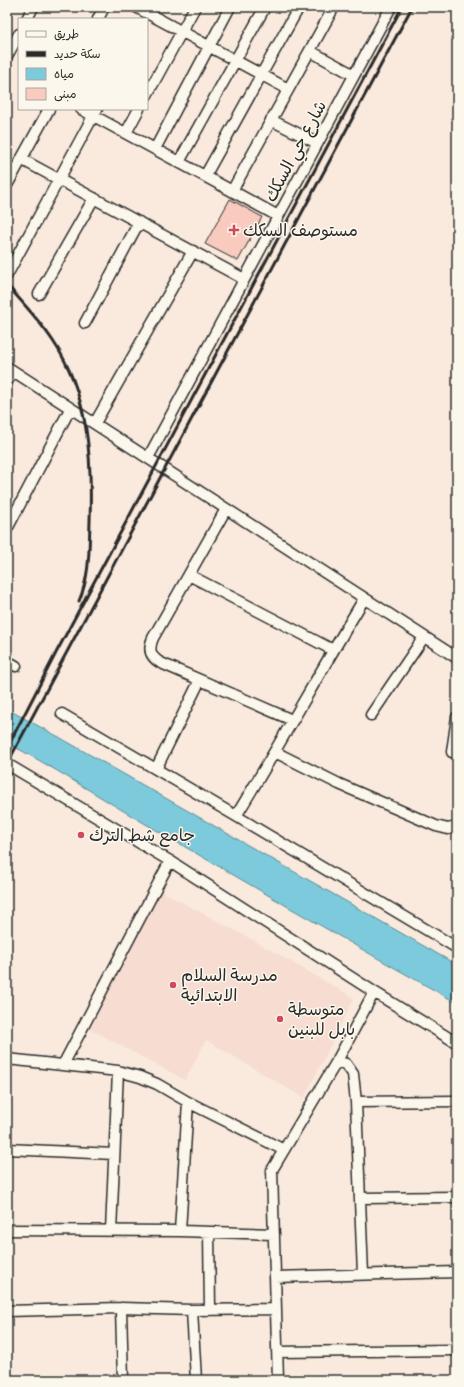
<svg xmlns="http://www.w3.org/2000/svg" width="464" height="1387" font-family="Itim,'Playpen Sans Arabic',sans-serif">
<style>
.built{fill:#f6dcd1}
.water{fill:#7ccadb;stroke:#5c8a95}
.building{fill:#f9cabe;stroke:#2b2b2b}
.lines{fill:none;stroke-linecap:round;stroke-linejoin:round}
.minor-casing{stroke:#2b2b2b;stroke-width:13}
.minor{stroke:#fbf7ec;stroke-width:10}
.rail{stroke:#2b2b2b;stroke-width:3}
.poi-dot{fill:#d1495b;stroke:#fbf7ec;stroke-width:1.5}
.labels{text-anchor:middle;stroke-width:3;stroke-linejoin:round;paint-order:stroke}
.street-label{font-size:17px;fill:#2b2b2b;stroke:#fbf7ec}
.poi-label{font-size:17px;fill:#2b2b2b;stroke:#fbf7ec;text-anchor:start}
</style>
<rect width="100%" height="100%" fill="#faeade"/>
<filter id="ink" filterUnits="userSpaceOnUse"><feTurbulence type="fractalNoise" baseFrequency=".025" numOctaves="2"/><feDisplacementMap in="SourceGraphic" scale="8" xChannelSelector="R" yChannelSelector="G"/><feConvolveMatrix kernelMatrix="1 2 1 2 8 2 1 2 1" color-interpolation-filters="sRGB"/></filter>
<g filter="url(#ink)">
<path class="built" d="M159 890 255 941 354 998 304 1098 206 1040 185 1080 90 1029Z"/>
<path class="water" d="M7 709 59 737 457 965V1003C349 943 244 881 137 819 94 794 52 766 7 743Z"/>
<path class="building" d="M230 199 262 217 238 261 205 244Z"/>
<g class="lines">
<defs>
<path id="minor" d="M136 7 288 89
M27 19 33 7
M98 19 104 7
M310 51 354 75
M7 56 19 34
M147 95 195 7
M81 109 278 216
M271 120 317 143
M126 133 139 109
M155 149 230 7
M21 159 244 279
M179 162 265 7
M205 176 299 7
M7 185 49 109
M232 191 334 7
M7 275 97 109
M39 294 94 198
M85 323 139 222
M7 367 457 658
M7 382 13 371
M95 423 193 251
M148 458 391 7
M226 509 153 638C148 649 150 657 161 663L292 720
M7 529 70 409
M189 575 333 650
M7 661 16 666
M62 714 236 816 457 948
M371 715 424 637
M275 752 339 784 436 826 448 829 457 827
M452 752 457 717
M7 764 170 861 374 992 457 1043
M156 769 200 680
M236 816C280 745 320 671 364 599
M7 1059 118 1071 140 1077 157 1084 188 1102 284 1150
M337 1061 346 1064 353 1074 356 1102 363 1274
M63 1065 170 861
M356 1102 457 1101
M7 1149 114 1154
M360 1198 457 1197
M7 1230 180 1231 274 1234
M111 1231 118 1071
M180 1231 188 1102
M209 1232 210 1309
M275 1277 457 1272
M121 1308 123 1380
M192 1310 196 1380
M7 1311 121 1308 192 1310 276 1309
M277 1352 457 1350
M278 1380 272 1170 337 1061 374 992"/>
</defs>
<use href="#minor" class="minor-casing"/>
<use href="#minor" class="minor"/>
<path class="rail" d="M7 285C23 303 40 321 53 341 89 394 92 459 90 521 89 549 90 576 79 601
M7 748 56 653 402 7
M7 764 412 7"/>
</g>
</g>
<g class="poi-dot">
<path d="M232 224h4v4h4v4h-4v4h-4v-4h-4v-4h4z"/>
<circle cx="81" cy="835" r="4"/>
<circle cx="173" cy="985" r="4"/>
<circle cx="280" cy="1019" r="4"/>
</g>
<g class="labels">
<g class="street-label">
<text transform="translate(295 151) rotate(-62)" y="6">شارع حي السكك</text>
</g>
<g class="poi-label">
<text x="243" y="236">مستوصف السكك</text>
<text x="89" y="841">جامع شط الترك</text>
<text x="181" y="981">مدرسة السلام<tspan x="181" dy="20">الابتدائية</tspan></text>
<text x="288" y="1015">متوسطة<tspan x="288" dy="20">بابل للبنين</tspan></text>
</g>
</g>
<rect width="464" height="1387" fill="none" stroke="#fbf7ec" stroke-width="24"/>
<rect x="12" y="12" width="440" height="1363" fill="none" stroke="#2b2b2b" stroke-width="1.5" filter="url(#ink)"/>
<rect x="18" y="18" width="130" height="92" fill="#fbf7ec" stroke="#a8a59f"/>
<rect x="26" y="31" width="20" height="6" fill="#fbf7ec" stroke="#a8a59f"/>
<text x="54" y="38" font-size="12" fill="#2b2b2b">طريق</text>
<rect x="26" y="51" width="20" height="6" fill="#2b2b2b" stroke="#a8a59f"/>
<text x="54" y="58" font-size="12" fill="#2b2b2b">سكة حديد</text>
<rect x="26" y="68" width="20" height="12" fill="#7ccadb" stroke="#a8a59f"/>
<text x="54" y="78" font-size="12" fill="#2b2b2b">مياه</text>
<rect x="26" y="88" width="20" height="12" fill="#f9cabe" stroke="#a8a59f"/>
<text x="54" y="98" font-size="12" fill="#2b2b2b">مبنى</text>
</svg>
